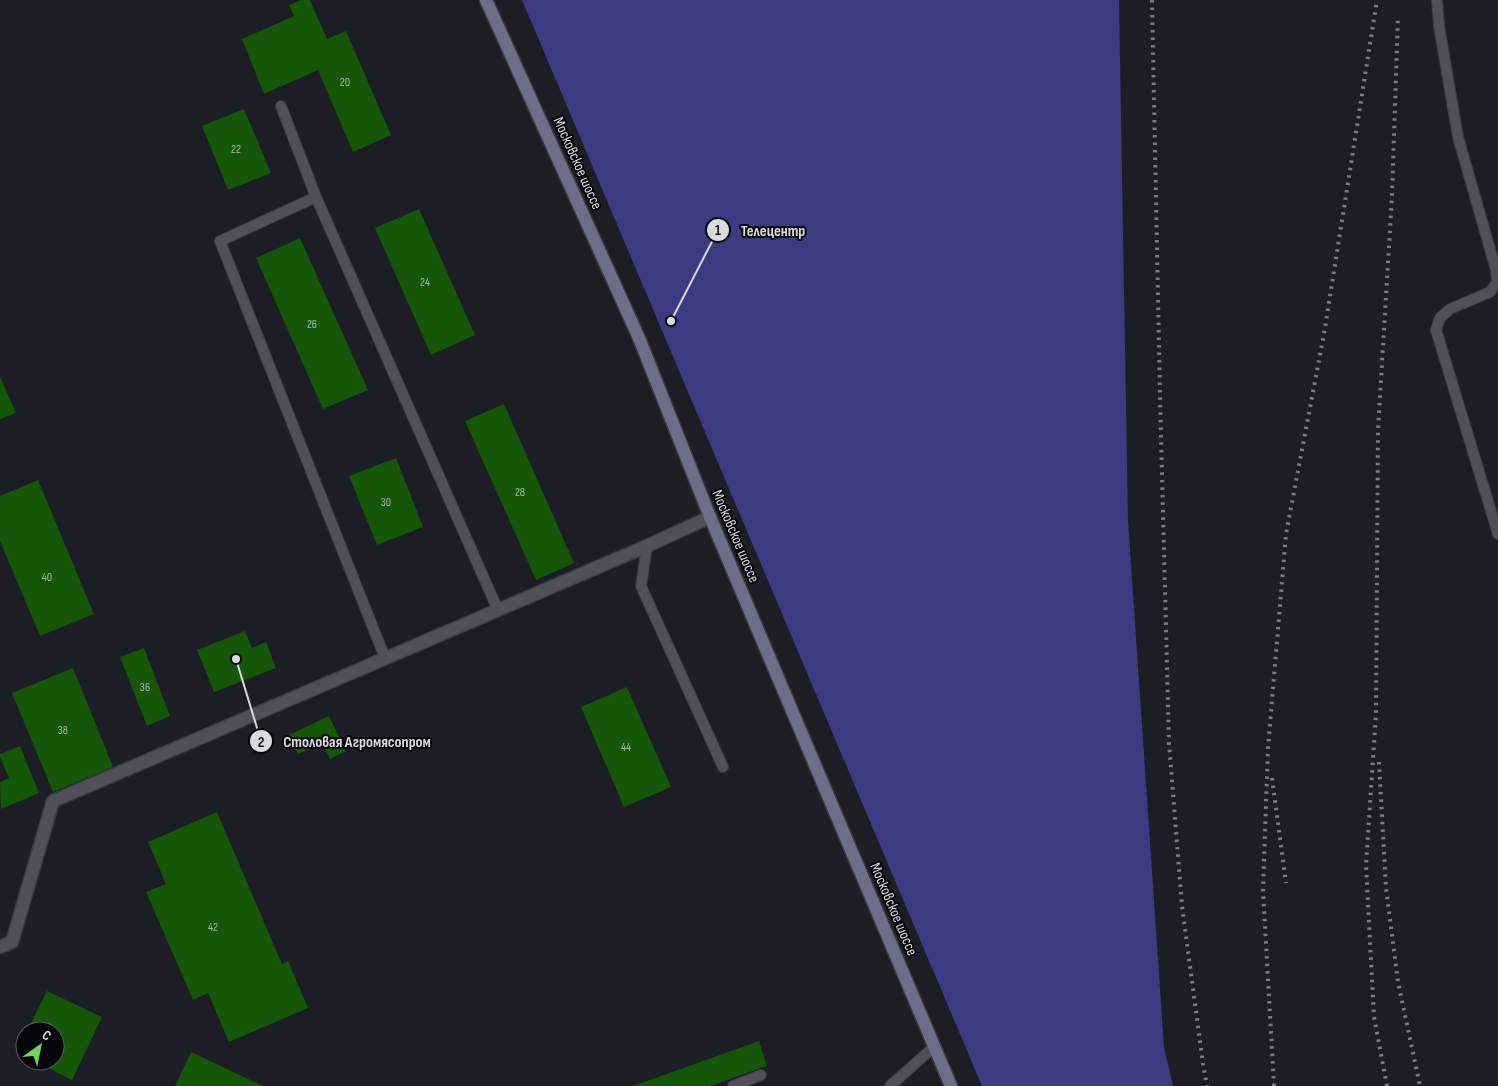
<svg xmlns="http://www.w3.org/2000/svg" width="1498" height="1086" font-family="'Sofia Sans Condensed',sans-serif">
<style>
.green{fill:#3c3a80}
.building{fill:#155609}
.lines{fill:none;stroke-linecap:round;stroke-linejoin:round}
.service-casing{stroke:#3a3a41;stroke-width:12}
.minor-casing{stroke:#3a3a41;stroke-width:15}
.secondary-casing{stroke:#3a3a41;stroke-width:15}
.service{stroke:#4f505a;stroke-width:10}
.minor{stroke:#4f505a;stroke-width:12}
.secondary{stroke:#6d6f8a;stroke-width:12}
.rail{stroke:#7c7d84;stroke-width:4;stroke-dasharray:2.5 5;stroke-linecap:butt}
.labels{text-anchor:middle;stroke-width:4;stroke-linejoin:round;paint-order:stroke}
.number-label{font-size:12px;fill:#a9baab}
.street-label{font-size:15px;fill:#dadbe1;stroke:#07070b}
.leader{fill:none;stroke:#dadbe1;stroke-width:2}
.callout-dot{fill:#dadbe1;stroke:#07070b;stroke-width:2}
.mark-label{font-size:15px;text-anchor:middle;font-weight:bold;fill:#111}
.callout-label{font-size:16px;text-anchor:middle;font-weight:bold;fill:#dadbe1;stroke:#07070b;stroke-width:4;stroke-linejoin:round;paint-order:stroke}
</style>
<rect width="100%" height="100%" fill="#1c1d25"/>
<path class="green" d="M522 0H1119L1128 520 1164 1047 1173 1086H982Z"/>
<path class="building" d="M301 0H310L327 39 346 31 391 135 353 152 318 70 264 94 242 39 294 16 289 5Z
M244 109 271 173 228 190 202 126Z
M419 209 475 335 431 355 375 228Z
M300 238 368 390 323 409 256 258Z
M0 377 16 413 0 419Z
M504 404 574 563 536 580 465 421Z
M396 458 423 527 377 545 349 476Z
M38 480 94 614 40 636 0 541V496Z
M245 631 252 648 266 642 276 668 214 692 197 650Z
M144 648 170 716 147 726 120 657Z
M73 668 113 767 53 792 12 693Z
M627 687 671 787 624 807 581 707Z
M329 716 346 751 330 759 322 743 298 754 289 735Z
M20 746 39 793 1 809 0 782 9 778 0 757V754Z
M217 812 282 964 288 961 308 1008 229 1042 208 993 193 1000 146 892 166 884 148 842Z
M47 991 102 1017 72 1080 34 1061H55V1031H27Z
M25 1036V1057L17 1053Z
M759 1041 767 1066 710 1086H633Z
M191 1052 263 1086H175Z"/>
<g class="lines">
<defs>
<path id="service" d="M1437 0 1439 26 1458 137 1496 270 1497 282 1490 292 1450 309 1440 318 1436 330 1498 534
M281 106 316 197
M647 546 641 586 723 767
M385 658 220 241 316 197 498 610
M733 1086 761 1075
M890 1086 935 1046"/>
<path id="minor" d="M0 947 12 942 53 801 647 546 710 517"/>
<path id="secondary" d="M486 0 639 338 710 517 951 1086"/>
</defs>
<use href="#service" class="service-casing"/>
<use href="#minor" class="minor-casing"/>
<use href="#secondary" class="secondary-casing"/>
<use href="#service" class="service"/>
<use href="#minor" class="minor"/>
<use href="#secondary" class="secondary"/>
<path class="rail" d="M1152 0 1160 396 1169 743 1182 906 1203 1064 1207 1086
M1379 762 1386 888 1398 982 1420 1086
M1272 778 1286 883
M1274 1086 1263 890 1268 748 1286 534 1324 334 1377 0
M1387 1086 1374 1017 1366 865 1376 714 1378 430 1392 196 1398 16"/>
</g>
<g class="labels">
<g class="number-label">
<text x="345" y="86">20</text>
<text x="236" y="153">22</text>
<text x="425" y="286">24</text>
<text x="312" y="328">26</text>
<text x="520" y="496">28</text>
<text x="386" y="506">30</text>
<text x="47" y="581">40</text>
<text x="145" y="691">36</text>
<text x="63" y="734">38</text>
<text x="626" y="751">44</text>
<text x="213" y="931">42</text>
</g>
<g class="street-label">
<text transform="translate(578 163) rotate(66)" y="5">Московское шоссе</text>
<text transform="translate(736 536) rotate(67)" y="5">Московское шоссе</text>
<text transform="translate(894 909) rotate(67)" y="5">Московское шоссе</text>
</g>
</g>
<path class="leader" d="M671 321L718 230M236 659L261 741"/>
<g class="callout-dot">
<circle cx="671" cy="321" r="5"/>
<circle cx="236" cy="659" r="5"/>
<circle cx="718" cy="230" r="12"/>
<circle cx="261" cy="741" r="12"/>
</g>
<g class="mark-label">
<text x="718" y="235">1</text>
<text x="261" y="747">2</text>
</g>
<g class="callout-label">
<text x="773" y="236">Телецентр</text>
<text x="357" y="747">Столовая Агромясопром</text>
</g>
<g transform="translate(40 1046) rotate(33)"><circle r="24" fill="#07070b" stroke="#5b5c61"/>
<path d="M0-4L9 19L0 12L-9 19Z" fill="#6fd360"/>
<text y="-8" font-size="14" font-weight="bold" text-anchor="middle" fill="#dadbe1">С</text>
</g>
</svg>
